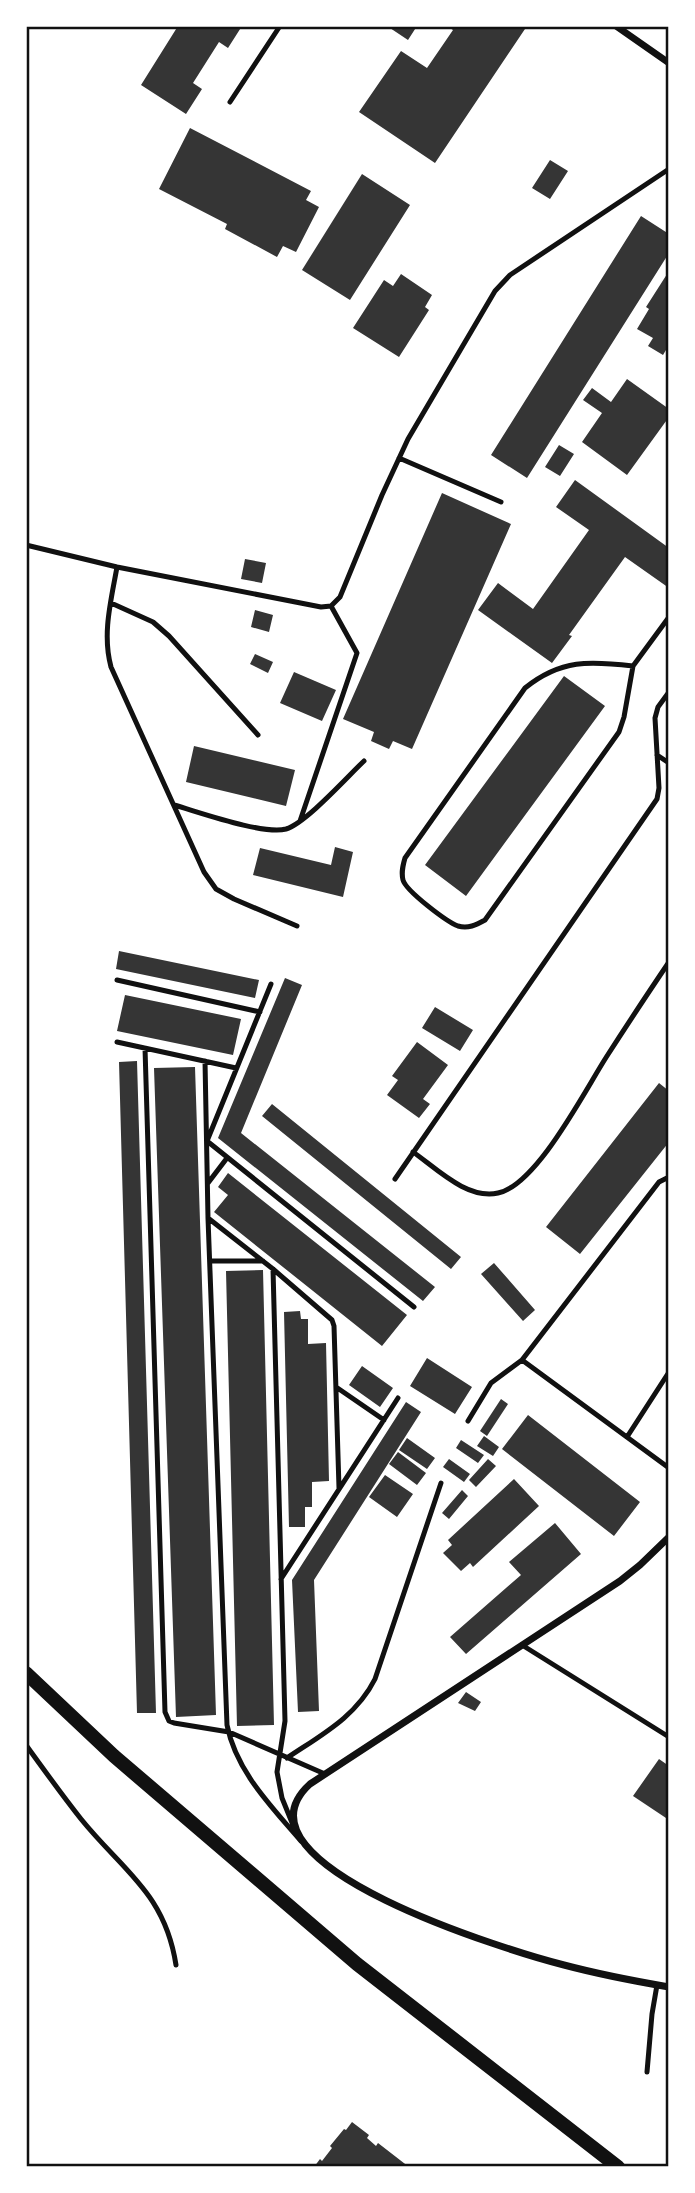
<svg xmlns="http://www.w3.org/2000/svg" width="695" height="2193" font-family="'Noto Sans',sans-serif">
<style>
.building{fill:#353535}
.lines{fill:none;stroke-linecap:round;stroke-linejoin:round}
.service{stroke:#111;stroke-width:5}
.minor{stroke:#111;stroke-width:7}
.secondary{stroke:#111;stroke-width:14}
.neatline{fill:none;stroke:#111;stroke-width:2.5}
</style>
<rect width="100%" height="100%" fill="#fff"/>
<path class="building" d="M178 26H242L228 48 219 42 193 83 202 89 186 114 141 85Z
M387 26H417L408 40Z
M447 26H527L435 163 359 112 401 51 427 68 453 30Z
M190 128 311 191 306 200 319 207 296 252 283 246 277 257 225 229 227 224 159 189Z
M550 160 568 171 550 199 532 188Z
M362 174 410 205 350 300 302 270Z
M641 216 669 234V253L527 478 491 455Z
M669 271V345L663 355 648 346 653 338 637 329 649 309 646 307Z
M401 274 432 295 425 307 429 310 399 357 353 328 384 280 393 286Z
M627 379 669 409V417L627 475 582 442 602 413 583 400 592 388 611 402Z
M559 445 574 454 560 476 545 467Z
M575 480 669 548V588L625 557 569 635 572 636 552 663 478 610 498 583 533 609 589 530 556 507Z
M442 493 511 524 412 749 393 741 389 749 371 741 374 732 343 719Z
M245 559 266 563 262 583 241 579Z
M255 610 273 615 269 632 251 627Z
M255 654 273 662 268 673 250 664Z
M294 672 336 690 322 721 280 703Z
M564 676 605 706 466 896 425 865Z
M194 746 295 770 286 806 186 782Z
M335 847 353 852 343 897 253 875 260 848 331 865Z
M119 951 259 980 255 998 116 969Z
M285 978 302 985 241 1133 435 1287 423 1301 218 1138Z
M125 995 241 1019 233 1055 117 1031Z
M435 1007 473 1030 460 1051 422 1028Z
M417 1042 448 1065 423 1099 430 1104 419 1118 387 1095 398 1080 392 1076Z
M137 1061 156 1713H137L119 1062Z
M195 1067 216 1715 176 1717 154 1068Z
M659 1083 669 1091V1142L580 1254 546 1227Z
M272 1104 461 1257 451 1269 262 1116Z
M228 1173 407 1315 382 1346 214 1212 228 1195 218 1187Z
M494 1263 535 1310 523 1321 481 1274Z
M263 1270 274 1725 237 1726 226 1271Z
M300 1311 301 1319H308V1344L326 1343 329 1481 312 1482V1507H305V1527H289L284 1312Z
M427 1358 472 1387 455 1414 410 1386Z
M362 1366 393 1388 380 1407 349 1385Z
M501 1399 508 1404 487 1436 480 1431Z
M406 1402 421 1412 314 1580 319 1711 298 1712 292 1580Z
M528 1415 640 1502 614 1536 502 1449Z
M484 1436 499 1447 493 1456 477 1446Z
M407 1438 435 1458 427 1469 399 1450Z
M461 1440 484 1455 478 1463 456 1448Z
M398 1452 426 1473 417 1485 389 1464Z
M449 1459 470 1474 464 1482 443 1467Z
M488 1459 496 1466 476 1487 469 1480Z
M385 1475 413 1494 397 1517 369 1497Z
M514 1479 539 1506 473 1567 470 1563 461 1571 443 1553 452 1545 448 1540Z
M462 1490 468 1496 449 1519 442 1513Z
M555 1523 581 1554 466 1654 450 1637 521 1575 509 1562Z
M466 1692 481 1702 475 1711 458 1703Z
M659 1759 669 1766V1820L633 1796Z
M352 2122 369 2135 367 2138 376 2146 378 2143 409 2167H314L320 2159 322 2161 332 2148 330 2146 344 2129 346 2130Z"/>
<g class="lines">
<path class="service" d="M230 102 280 26
M399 458 501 502
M26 545 117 567 321 607 331 606 340 597 382 495 408 439 495 291 510 275 669 169
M117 567C111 601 102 634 111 667L204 872 216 889 234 899 297 926
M111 603 153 622 169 636 258 735
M633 666C590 661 561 659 525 688L405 858C403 865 401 872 403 880 406 891 447 922 458 926 468 929 476 925 485 920L619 732 624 717 633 666 669 617
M657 755 669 763
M174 805C199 812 263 835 286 829 306 823 347 777 364 761
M300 821 357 653 331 606
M117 980 260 1012
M271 984 207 1141 414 1307
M117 1042 236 1068
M145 1048 165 1712 169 1721 174 1723 229 1732 325 1774
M205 1061 208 1218 273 1269 332 1320 334 1326 339 1488
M413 1152C436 1168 467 1200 498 1193 537 1185 585 1090 607 1056 627 1025 648 993 669 962
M395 1179 657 799 659 788 655 718 658 707 669 692
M208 1183 227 1158
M208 1218 227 1725C236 1771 271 1806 301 1841
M210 1261H263
M273 1269 285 1721 277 1772 282 1798 295 1830
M522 1360 669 1468
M336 1387 384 1420
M468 1421 491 1383 522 1360 659 1182 669 1177
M627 1437 669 1372
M281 1579 398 1398
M522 1645 669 1737
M26 1745C44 1770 62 1795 81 1819 123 1871 165 1893 176 1965
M287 1758C321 1735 356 1717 375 1679L441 1483
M647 2072 652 2014 657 1985"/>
<path class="minor" d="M616 26 669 63
M669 1537 640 1565 620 1581 310 1784C221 1865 516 1953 564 1965 598 1974 634 1981 669 1987"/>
<path class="secondary" d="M26 1673 114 1756 357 1964 618 2167"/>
</g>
<rect width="695" height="2193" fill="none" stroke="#ffffff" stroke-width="56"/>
<rect x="28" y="28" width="639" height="2137" class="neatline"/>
</svg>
